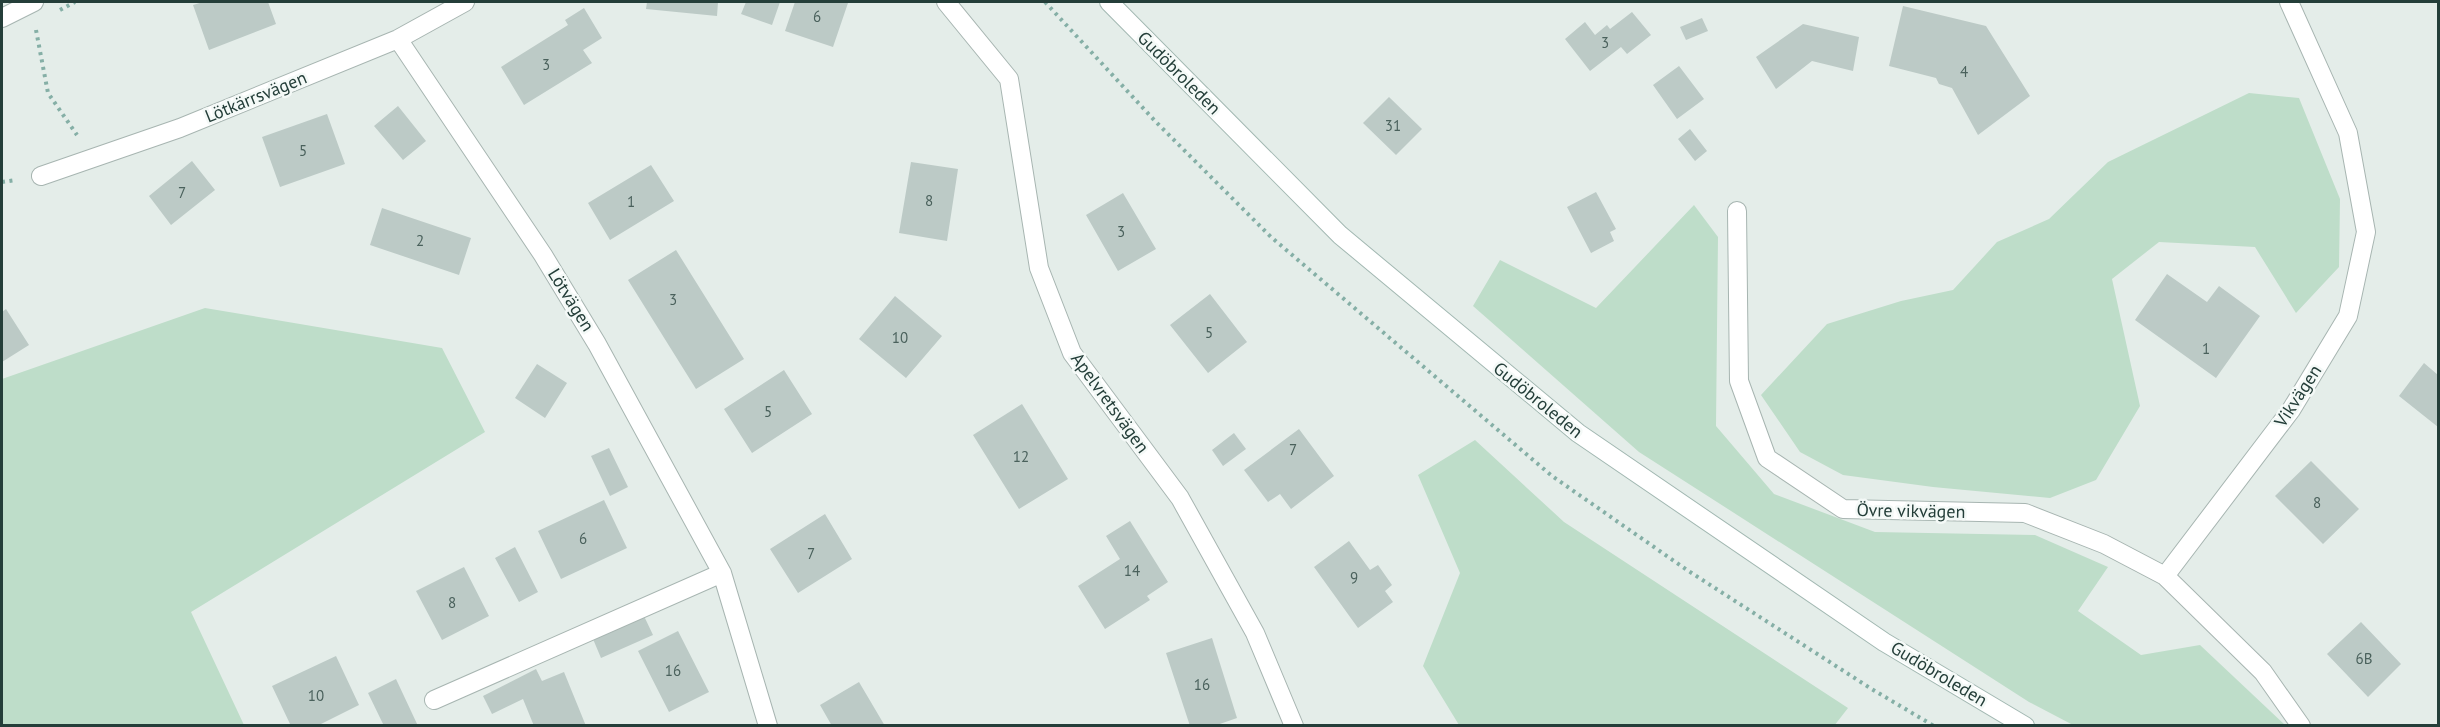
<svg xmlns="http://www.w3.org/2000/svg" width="2440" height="727" font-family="'PT Sans',sans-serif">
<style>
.green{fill:#beddc9}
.building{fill:#bccac6}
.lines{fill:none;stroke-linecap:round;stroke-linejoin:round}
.minor-casing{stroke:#a7b5b1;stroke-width:20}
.secondary-casing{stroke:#a2b8b2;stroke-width:20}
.path{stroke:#85afa6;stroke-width:4;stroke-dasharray:3 4.5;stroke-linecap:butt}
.minor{stroke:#fff;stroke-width:18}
.secondary{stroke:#fff;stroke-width:18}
.labels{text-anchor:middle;stroke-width:5;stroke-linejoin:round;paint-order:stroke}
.number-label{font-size:15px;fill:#4a615c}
.street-label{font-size:18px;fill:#243e39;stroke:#f4f9f7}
</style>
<rect width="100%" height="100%" fill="#e4ede9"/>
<path class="green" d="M2249 93 2299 98 2340 199 2339 267 2296 313 2255 247 2159 242 2112 279 2140 406 2096 480 2050 498 1933 487 1843 475 1800 452 1761 395 1827 324 1901 301 1953 290 1997 242 2049 219 2108 162Z
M1694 205 1718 237 1716 426 1774 494 1875 532 2035 535 2108 567 2078 611 2141 655 2200 645 2285 725H2073L2029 702 1639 452 1473 306 1500 260 1596 308Z
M205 308 442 348 485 432 191 612 244 725H2V379Z
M1475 440 1564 522 1848 708 1834 726 1459 725 1423 666 1460 573 1418 475Z"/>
<path class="building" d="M203 2H268L276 24 209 50 193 5Z
M647 2H718L717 16 646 9Z
M746 2H780L772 25 741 14Z
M795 2 848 3 833 47 785 31Z
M1903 6 1986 26 2030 96 1978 135 1952 88 1939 84 1936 78 1889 66Z
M584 8 602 38 583 50 592 63 524 105 501 67 568 25 565 20Z
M1632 12 1651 35 1627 54 1621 47 1590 71 1565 39 1585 22 1595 35 1607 25 1610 29Z
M1702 18 1708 31 1686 40 1680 27Z
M1803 24 1859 37 1853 71 1812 61 1776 89 1756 57Z
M1679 66 1704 99 1677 119 1653 85Z
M1389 97 1422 129 1396 155 1363 123Z
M398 106 426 141 403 160 374 126Z
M327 114 345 164 280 187 262 137Z
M1690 129 1707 151 1695 161 1678 139Z
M192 161 215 190 171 225 149 196Z
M911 162 958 169 947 241 899 233Z
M651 165 674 201 610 240 588 203Z
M1596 192 1616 229 1610 232 1614 241 1591 253 1567 207Z
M1123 193 1156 249 1118 271 1086 215Z
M382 208 471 238 459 275 370 245Z
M676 250 744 359 696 389 628 280Z
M2167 274 2207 302 2219 286 2260 316 2216 378 2135 320Z
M1210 294 1247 342 1208 373 1170 325Z
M895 296 942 336 906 378 859 339Z
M6 309 29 345 2 362V312Z
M2424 363 2438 375V427L2399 396Z
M537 364 567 383 545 418 515 398Z
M784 370 812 414 752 453 724 409Z
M1022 404 1068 479 1019 509 973 435Z
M1299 429 1334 476 1291 509 1280 494 1268 502 1244 470Z
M1234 433 1246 449 1223 466 1212 450Z
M609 448 628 487 610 496 591 456Z
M2311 461 2359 509 2323 544 2275 496Z
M604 500 627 548 561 579 538 531Z
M825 514 852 559 798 593 770 549Z
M1130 521 1168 582 1147 596 1150 600 1105 629 1078 586 1120 559 1106 536Z
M1349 541 1370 570 1378 565 1392 585 1385 591 1393 602 1358 628 1314 567Z
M515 547 538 592 519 602 495 558Z
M464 567 489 616 442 640 416 591Z
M644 616 653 635 601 658 593 639Z
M2361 622 2401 664 2368 697 2327 654Z
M678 631 709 692 669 712 638 651Z
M1212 638 1237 718 1214 726H1190L1166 653Z
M336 656 359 705 317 726H291L272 686Z
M536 669 542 681 564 672 586 726H534L523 699 492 714 483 696Z
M396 679 418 726H384L368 693Z
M859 682 885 726H832L820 705Z"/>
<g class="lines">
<defs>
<path id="minor" d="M946 2 1009 79 1039 268 1072 353 1180 498 1255 633 1294 726
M2 18 34 2
M398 39 543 255 597 344 722 573 768 726
M41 176 180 128 398 39 465 2
M1737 211 1739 381 1767 458 1843 509 2025 513 2104 544 2165 576 2263 672 2301 726
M2165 576 2291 410 2348 316 2366 232 2348 133 2289 2
M434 700 722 573"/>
<path id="secondary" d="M1109 2 1340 235 1578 433 1884 642 2025 726"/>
</defs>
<use href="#minor" class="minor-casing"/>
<use href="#secondary" class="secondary-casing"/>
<path class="path" d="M1045 2 1156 122 1271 237 1552 476 1687 570 1870 688 1934 726
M60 10 75 2
M36 30 48 93 77 135
M2 182 16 180"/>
<use href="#minor" class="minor"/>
<use href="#secondary" class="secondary"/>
</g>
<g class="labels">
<g class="number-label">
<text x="817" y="22">6</text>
<text x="1605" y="48">3</text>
<text x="546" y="70">3</text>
<text x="1964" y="77">4</text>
<text x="1393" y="131">31</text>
<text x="303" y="156">5</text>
<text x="182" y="198">7</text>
<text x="929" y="206">8</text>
<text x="631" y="207">1</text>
<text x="1121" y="237">3</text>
<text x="420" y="246">2</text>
<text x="673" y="305">3</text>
<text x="1209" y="338">5</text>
<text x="900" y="343">10</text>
<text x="2206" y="354">1</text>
<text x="768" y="417">5</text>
<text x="1293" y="455">7</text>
<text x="1021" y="462">12</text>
<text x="2317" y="508">8</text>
<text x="583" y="544">6</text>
<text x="811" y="559">7</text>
<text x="1132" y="576">14</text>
<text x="1354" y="583">9</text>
<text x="452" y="608">8</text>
<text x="2364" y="664">6B</text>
<text x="673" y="676">16</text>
<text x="1202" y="690">16</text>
<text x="316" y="701">10</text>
</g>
<g class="street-label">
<text transform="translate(1179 73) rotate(45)" y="6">Gudöbroleden</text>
<text transform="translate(256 97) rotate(-22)" y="6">Lötkärrsvägen</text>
<text transform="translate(571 300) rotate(58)" y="6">Lötvägen</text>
<text transform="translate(2298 396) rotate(-57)" y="6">Vikvägen</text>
<text transform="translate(1538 400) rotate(39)" y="6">Gudöbroleden</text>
<text transform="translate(1110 403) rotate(54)" y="6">Apelvretsvägen</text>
<text transform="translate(1911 511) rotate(1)" y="6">Övre vikvägen</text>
<text transform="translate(1939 674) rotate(31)" y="6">Gudöbroleden</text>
</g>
</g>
<rect width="2440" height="727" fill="none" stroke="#243e39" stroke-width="6"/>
</svg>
